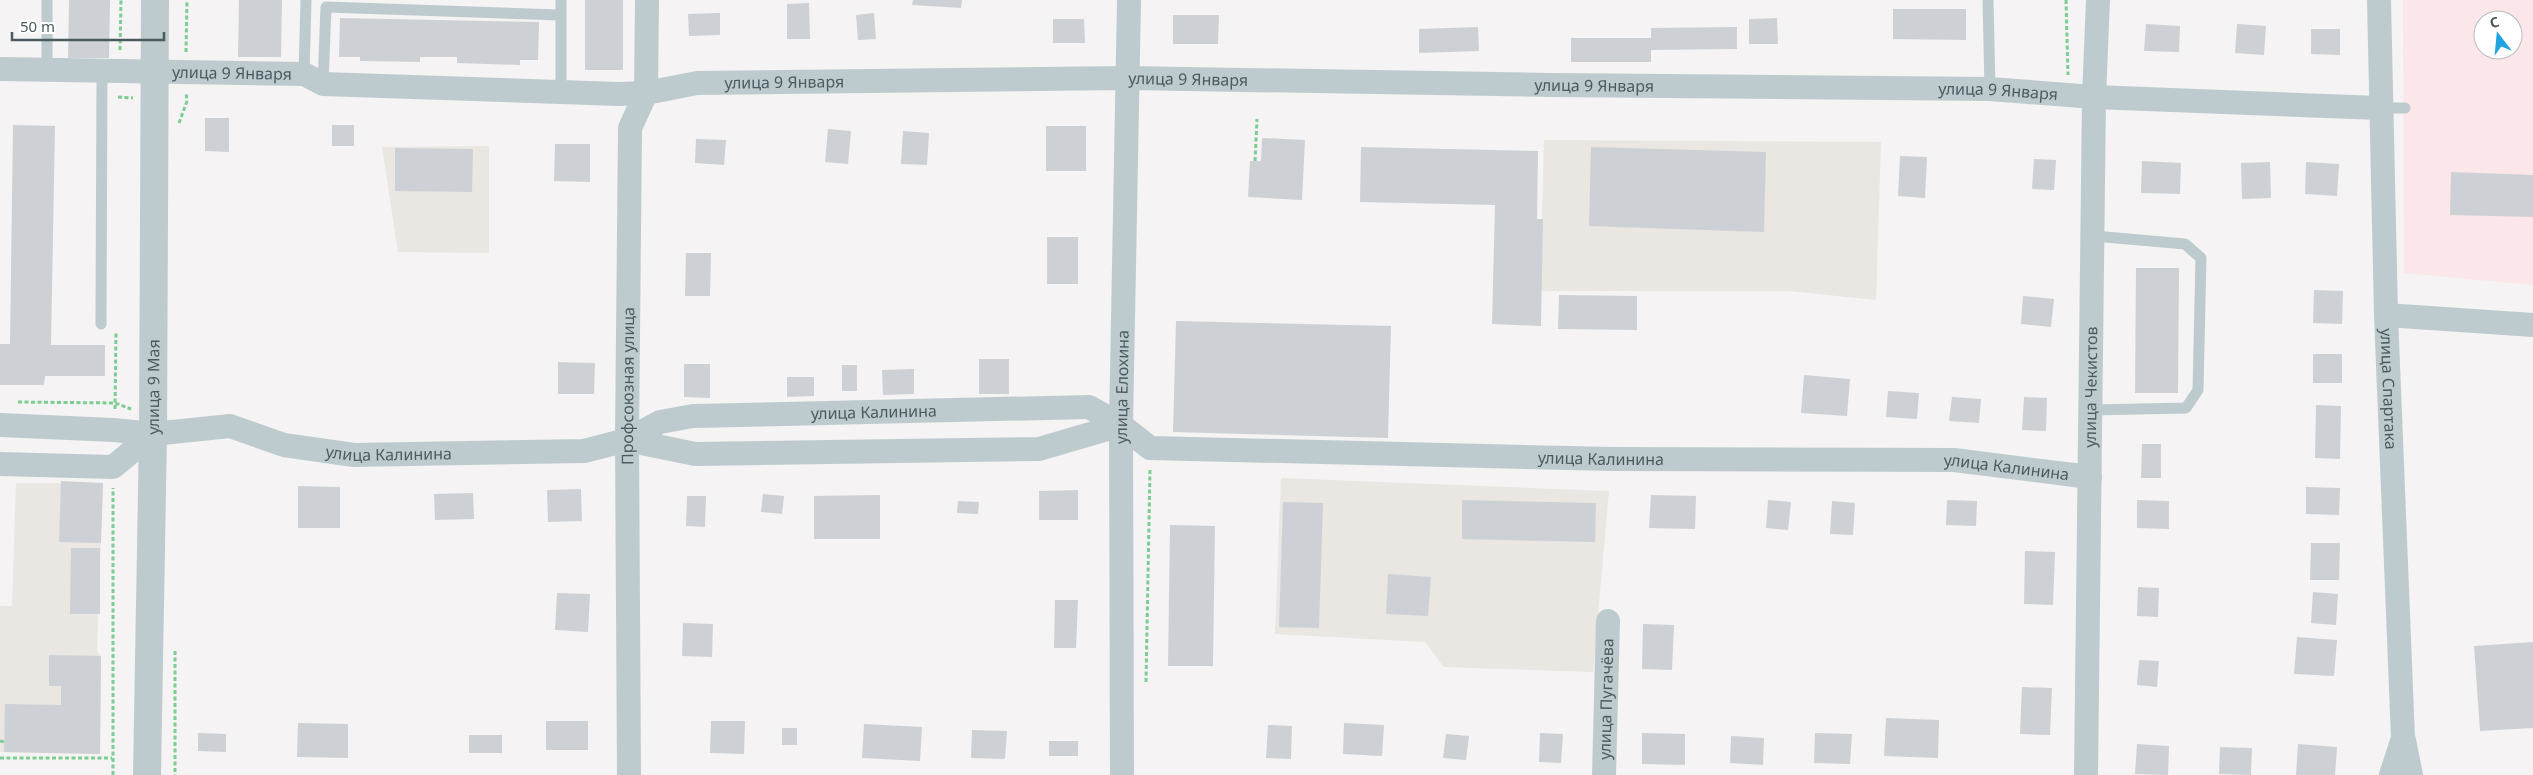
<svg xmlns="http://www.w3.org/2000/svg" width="2533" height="775" font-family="'Noto Sans',sans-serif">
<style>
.commercial{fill:#eae6e1}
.medical{fill:#fbe6e9;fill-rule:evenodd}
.building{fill:#cdd1d5}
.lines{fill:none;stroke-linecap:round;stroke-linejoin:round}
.path{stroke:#7ccd92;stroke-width:3;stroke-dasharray:4 2.5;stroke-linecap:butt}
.service{stroke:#becbce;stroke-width:11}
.minor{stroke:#becbce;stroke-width:24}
.tertiary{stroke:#becbce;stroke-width:28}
.labels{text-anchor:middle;stroke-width:4;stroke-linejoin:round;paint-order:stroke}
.street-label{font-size:16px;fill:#4a5b60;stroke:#fff}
</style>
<rect width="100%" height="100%" fill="#f5f3f3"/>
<path class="commercial" d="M1544 140 1881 142 1876 300 1789 291H1540Z
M489 146V253L398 252 382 147Z
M1281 478 1609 491 1593 672 1444 667 1425 642 1275 634Z
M16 483H103L97 651 101 656 100 754 0 752V606H12Z"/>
<path class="medical" d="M2403 0H2533V285L2404 273ZM2483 20H2513V50H2483Z"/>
<path class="building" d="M69 0H110L109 58H68Z
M239 0H282L281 57H238Z
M585 0H623V70H585Z
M913 0H962L961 8 912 5Z
M809 3 810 39H787V4Z
M1893 9H1966V40L1893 39Z
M720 13V35L689 36 688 14Z
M874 13 876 39 858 40 856 15Z
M1173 15H1219L1218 44H1173Z
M340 18 539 22 538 60H520V65L457 63V57H420V62L360 61V57H339Z
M1777 18 1778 44H1749V19Z
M1053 19H1084L1085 43H1053Z
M2146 24 2180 26 2179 52 2144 51Z
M2237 24 2266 26 2264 55 2235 53Z
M1478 27 1479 51 1419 53V29Z
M1737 27V49L1651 50V62H1571V38H1651V28Z
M2311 29H2340V55L2311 54Z
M205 118H229V152L205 151Z
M13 125 55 126 51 345H105V376H45L44 385H0V344H10Z
M332 125H354V146H332Z
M1046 126H1086V171H1046Z
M828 129 851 131 848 164 825 162Z
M903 131 929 133 927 165 901 164Z
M1262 138 1305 140 1302 200 1248 197 1250 161H1261Z
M696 139 726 140 724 165 695 163Z
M555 144H590V182L554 181Z
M1361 147 1538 151 1537 219H1543L1541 326 1492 324 1495 205 1360 202Z
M1591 147 1766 152 1764 232 1589 226Z
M395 148 473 149 472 192 395 191Z
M1900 156 1927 157 1925 198 1898 196Z
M2034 159 2056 160 2054 190 2032 189Z
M2142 161 2181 163 2180 194 2141 193Z
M2270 162 2271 198 2242 199 2241 163Z
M2306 162 2339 164 2337 196 2305 194Z
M2451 172 2533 175V217L2450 215Z
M1047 237H1078V284H1047Z
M686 253H711L710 296H685Z
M2136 268H2179L2178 393H2135Z
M2314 290 2343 291 2342 324 2313 323Z
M1559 295 1637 296V330L1558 329Z
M2023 296 2054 299 2051 327 2021 324Z
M1176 321 1391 326 1388 438 1173 432Z
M2313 354H2342V383H2313Z
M979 359H1009V394H979Z
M558 362 595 363 594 394H558Z
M684 364H710V398L684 397Z
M842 365H857V391H842Z
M914 369V394L883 395 882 370Z
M1804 375 1850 379 1847 416 1801 413Z
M787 377H814V396L787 397Z
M1888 391 1919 393 1917 419 1886 417Z
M1952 397 1981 399 1979 423 1949 421Z
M2024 397 2047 398 2046 431 2022 430Z
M2316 405 2341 406 2340 459 2315 458Z
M2142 444H2161V478H2141Z
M61 481 103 483 101 543 59 542Z
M298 486 340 487V528H298Z
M2306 487 2340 488 2339 515 2306 514Z
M581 489 582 521 548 522 547 490Z
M1078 490V520H1039V491Z
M473 493 474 519 435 520 434 494Z
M763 494 784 496 782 514 761 512Z
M880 495V539H814V496Z
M1651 495 1696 496 1695 529 1649 528Z
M687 496H706L705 527 686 526Z
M1462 500 1596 503 1595 542 1462 539Z
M1768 500 1791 502 1788 530 1766 528Z
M1947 500 1977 501 1976 526 1946 525Z
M2137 500 2169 501V529L2137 528Z
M958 501 979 502 978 514 957 513Z
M1832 501 1855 503 1853 535 1830 534Z
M1283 502 1323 503 1319 628 1279 627Z
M1170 525 1215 526 1213 666H1168Z
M2311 543H2340L2339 580H2310Z
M71 548H100V614H70Z
M2025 551 2055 552 2053 605 2024 604Z
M1388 574 1431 577 1428 616 1386 614Z
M2138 587 2159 588 2158 617 2137 616Z
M2313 592 2338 594 2336 625 2311 623Z
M557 593 590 594 588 632 555 630Z
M1055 600H1078L1076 648H1054Z
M683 623 713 624 712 657 682 656Z
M1643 624 1674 625 1672 670 1642 669Z
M2297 637 2337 640 2334 676 2294 674Z
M2533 642V728L2480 731 2474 646Z
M49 655 101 656 100 754 4 752 5 704 61 705V686H49Z
M2139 660 2159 661 2157 687 2137 685Z
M2022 687 2052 688 2050 735 2020 734Z
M1886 718 1939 720 1938 758 1884 756Z
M546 721H588V750H546Z
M711 721H745L744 754 710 753Z
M298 723 348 724V758L297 757Z
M1344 723 1384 725 1382 756 1343 754Z
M864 724 922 727 920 761 862 758Z
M1268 725 1292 726 1291 759 1266 758Z
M782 728H797V745H782Z
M972 730 1007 731 1005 759 971 758Z
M198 733 226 734V752L198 751Z
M1540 733 1563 734 1561 763 1539 762Z
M1642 733 1685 734V765L1642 764Z
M1815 733 1852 734 1850 764 1814 763Z
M1446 734 1469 736 1466 760 1443 758Z
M469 735H502V753H469Z
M1731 736 1764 738 1763 765 1730 763Z
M1049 741H1078V756H1049Z
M2137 744 2169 746 2168 775 2135 774Z
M2298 744 2337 747 2335 775H2296Z
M2220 747 2252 748 2251 775 2219 774Z"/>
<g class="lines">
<path class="path" d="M2066 0 2068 75
M120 50 121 0
M186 52 187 0
M118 97 133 98
M179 123 187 101 186 93
M1255 161 1257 119
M18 402 115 403 131 409
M115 409 116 331
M175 651V775
M1146 682 1150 469
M0 741 5 742
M0 758H112
M113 775V488"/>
<path class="service" d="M561 0V91
M1988 0 1990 89
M47 69V0
M304 74 306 0
M323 84 326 7 560 15
M2380 108H2405
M101 324 102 69
M2091 410 2186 408 2198 390 2201 258 2185 244 2094 236"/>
<g class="minor">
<path id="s1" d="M2379 0 2386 315 2403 738 2391 775"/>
<path id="s2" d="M0 69 304 74 323 84 619 94 646 93 697 83 1128 78 1552 85 1990 89 2094 97 2380 108"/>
<path d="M2386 315 2533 325"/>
<path d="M0 425 114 430 153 434"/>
<path id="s3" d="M627 440 660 422 693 416 1089 407 1121 425 1150 448 1612 459 1954 460 2090 477"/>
<path id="s4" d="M0 464 113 467 153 434 230 426 284 445 354 455 584 451 627 440 695 454 1039 449 1121 425"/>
<path d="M2404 740 2411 775"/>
<path id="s5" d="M629 775 627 440 630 128 646 93 647 0"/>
<path id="s6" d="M1122 775 1121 425 1129 0"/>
<path id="s7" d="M1604 775 1608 621"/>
<path id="s8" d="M2086 775 2094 97 2098 0"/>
</g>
<path class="tertiary" id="s9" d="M147 775 153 434 155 0"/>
</g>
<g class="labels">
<g class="street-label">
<text dy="6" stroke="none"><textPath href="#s2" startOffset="232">улица 9 Января</textPath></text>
<text dy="6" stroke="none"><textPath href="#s2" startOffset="1192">улица 9 Января</textPath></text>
<text dy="6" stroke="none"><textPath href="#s2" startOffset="788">улица 9 Января</textPath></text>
<text dy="6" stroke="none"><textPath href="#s2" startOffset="1598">улица 9 Января</textPath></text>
<text dy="6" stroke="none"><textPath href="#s2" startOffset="2002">улица 9 Января</textPath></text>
<text dy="6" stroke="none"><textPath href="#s5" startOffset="389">Профсоюзная улица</textPath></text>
<text dy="6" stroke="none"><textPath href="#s9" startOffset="388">улица 9 Мая</textPath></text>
<text dy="6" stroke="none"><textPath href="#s6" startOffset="388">улица Елохина</textPath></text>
<text dy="6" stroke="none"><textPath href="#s8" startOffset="388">улица Чекистов</textPath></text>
<text dy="6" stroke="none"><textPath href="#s1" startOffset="389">улица Спартака</textPath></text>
<text dy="6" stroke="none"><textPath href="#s3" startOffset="252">улица Калинина</textPath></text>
<text dy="6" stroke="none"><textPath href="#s4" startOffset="405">улица Калинина</textPath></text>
<text dy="6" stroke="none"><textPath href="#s3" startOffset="992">улица Калинина</textPath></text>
<text dy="6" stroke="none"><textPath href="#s3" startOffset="1398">улица Калинина</textPath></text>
<text dy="6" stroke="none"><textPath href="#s7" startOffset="76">улица Пугачёва</textPath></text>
</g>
</g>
<g transform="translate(2498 35) rotate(344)"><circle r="24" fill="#ffffff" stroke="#b7bdbf"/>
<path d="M0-4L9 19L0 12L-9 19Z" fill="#20a3e1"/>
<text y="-8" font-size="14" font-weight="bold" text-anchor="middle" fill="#4a5b60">С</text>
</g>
<path d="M12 32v8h152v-8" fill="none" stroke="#4a5b60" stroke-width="2.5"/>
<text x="20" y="32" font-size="15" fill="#4a5b60" stroke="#ffffff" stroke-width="4" paint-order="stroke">50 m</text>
</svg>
